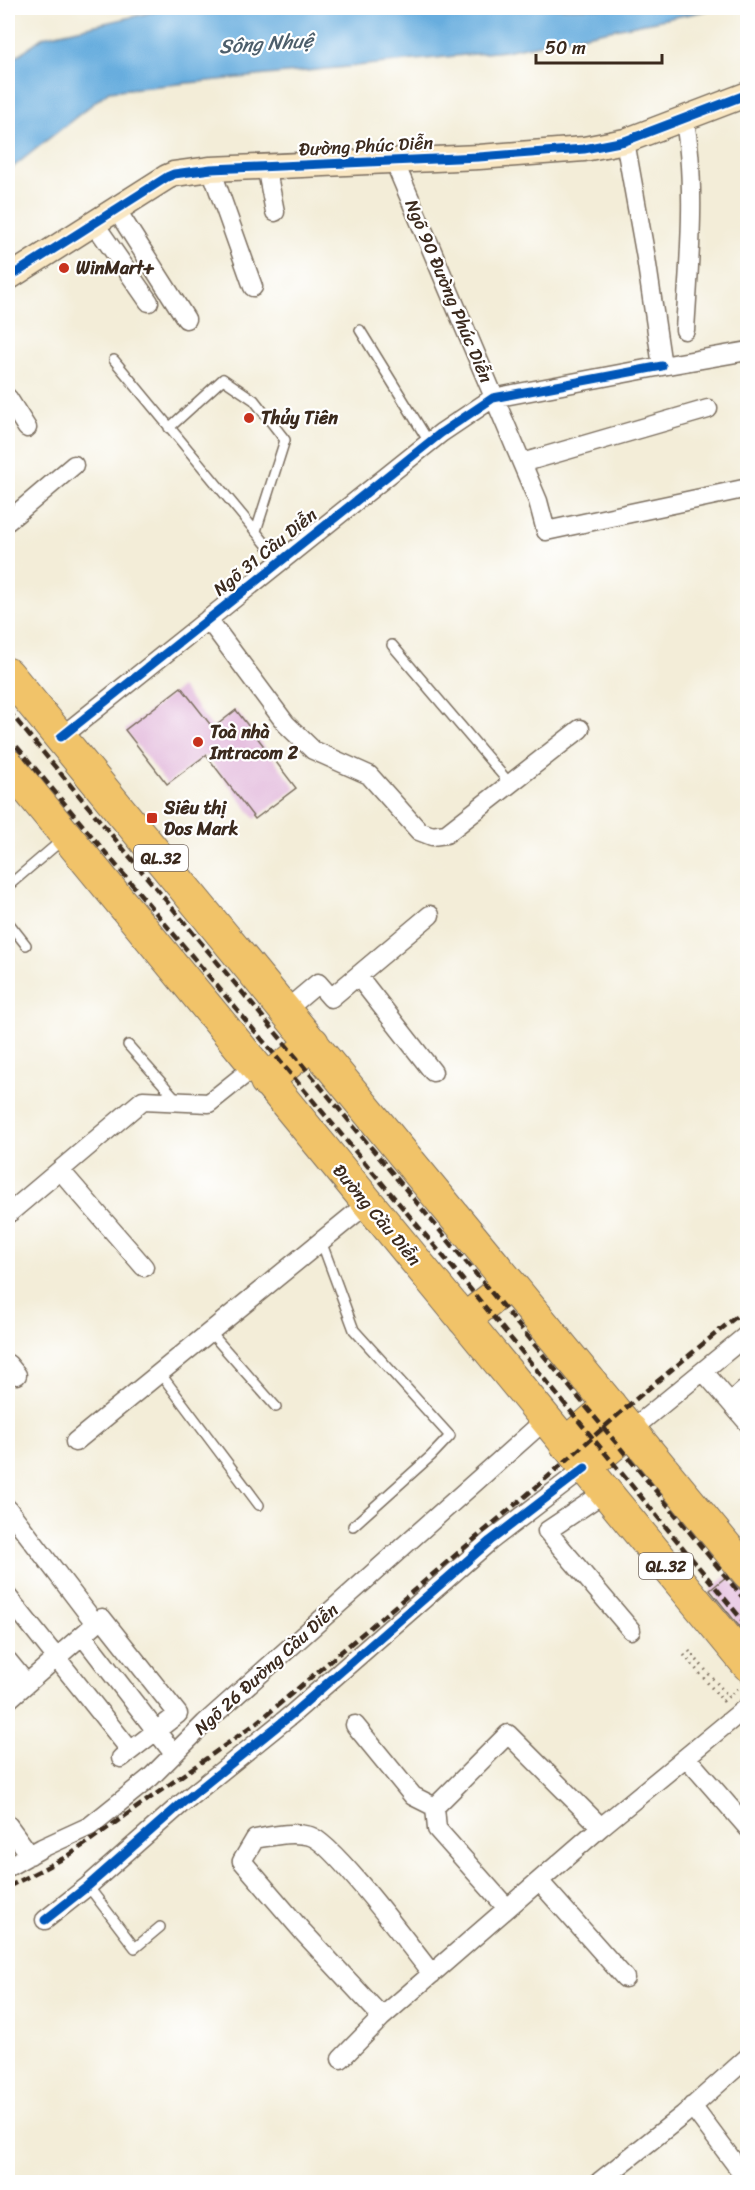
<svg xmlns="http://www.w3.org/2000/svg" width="755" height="2190" font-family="Sriracha,sans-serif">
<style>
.water{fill:#68adde;stroke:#526c7e;stroke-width:1.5}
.building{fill:#dfb0d7}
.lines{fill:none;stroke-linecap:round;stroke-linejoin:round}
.lane-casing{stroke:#7b6e5f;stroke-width:12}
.street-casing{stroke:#7b6e5f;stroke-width:21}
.secondary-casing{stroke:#7b6e5f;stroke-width:27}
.highway-casing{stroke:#7b6e5f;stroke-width:34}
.path{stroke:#7b6e5f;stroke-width:3;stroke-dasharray:1.5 4.5;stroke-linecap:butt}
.lane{stroke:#fff;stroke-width:9}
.street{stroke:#fff;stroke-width:18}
.secondary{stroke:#f9e7c3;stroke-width:24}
.highway{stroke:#f1c369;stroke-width:32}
.rail{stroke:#3b2a1e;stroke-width:4.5;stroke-dasharray:9 4.5;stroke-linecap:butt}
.cycleway-casing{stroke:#fff;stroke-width:13}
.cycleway{stroke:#0057b8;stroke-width:9}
.poi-dot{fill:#c8321e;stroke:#fff;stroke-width:2}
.labels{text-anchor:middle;stroke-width:4.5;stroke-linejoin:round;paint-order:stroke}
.shield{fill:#fff;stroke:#766a62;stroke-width:1.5}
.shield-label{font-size:16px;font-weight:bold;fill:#3b2a1e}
.street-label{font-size:18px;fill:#3b2a1e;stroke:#fff}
.poi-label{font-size:18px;font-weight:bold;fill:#3b2a1e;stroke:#fff;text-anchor:start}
.water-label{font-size:20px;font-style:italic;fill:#4d5e6b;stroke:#fff}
</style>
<rect width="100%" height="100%" fill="#fff"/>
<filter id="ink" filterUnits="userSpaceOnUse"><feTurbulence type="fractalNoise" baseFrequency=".0167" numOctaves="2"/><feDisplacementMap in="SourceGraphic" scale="12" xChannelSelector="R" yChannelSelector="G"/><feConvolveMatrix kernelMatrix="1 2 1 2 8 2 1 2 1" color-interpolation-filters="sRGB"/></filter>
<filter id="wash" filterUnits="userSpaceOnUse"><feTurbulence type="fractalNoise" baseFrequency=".008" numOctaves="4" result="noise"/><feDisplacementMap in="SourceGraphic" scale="24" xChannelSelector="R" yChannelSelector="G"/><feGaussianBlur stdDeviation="1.35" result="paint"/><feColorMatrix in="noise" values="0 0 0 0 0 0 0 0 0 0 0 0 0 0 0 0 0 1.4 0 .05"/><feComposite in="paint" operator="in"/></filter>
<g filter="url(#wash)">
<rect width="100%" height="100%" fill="#f3edd8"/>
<path class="water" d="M171 8H713L705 11 505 51 109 91 8 171V63L43 37Z"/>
<g id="blocks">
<path class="building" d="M181 687 213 728 236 710 296 788 255 819 206 755 167 784 125 730Z
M727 1576 741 1590H747V1636L710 1590Z"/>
</g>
</g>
<g filter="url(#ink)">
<use href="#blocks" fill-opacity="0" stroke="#7b6e5f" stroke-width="1.5"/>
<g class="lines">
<defs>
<path id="lane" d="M360 330 429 442
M114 360 280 561
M169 428 223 379 254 400 285 440 256 531
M392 645 511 785
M8 886 62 840
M8 922 26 945
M128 1045 178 1101
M321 1241 354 1330 450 1436 431 1456 353 1526
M210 1332 276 1407
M160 1373 259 1505
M88 1886 135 1948 160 1927"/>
<path id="street" d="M684 117C697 182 689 264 685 330
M625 141 646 258 662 366 748 351
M394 161 538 501 546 531 748 488
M266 166 275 212
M211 169 253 287
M116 209 186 319
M94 223 149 302
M8 398 27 428
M522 463 708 409
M8 521 74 465
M208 619 286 724 313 750 369 775 419 831 432 836 446 834 580 729
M61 737 441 433 493 398 662 366
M358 976 433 1072
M286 1010 318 983 331 998 430 915
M60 1170 144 1267
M8 1214 143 1100 209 1103 254 1067
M8 1364 17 1375
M703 1371 748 1423
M731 1402 748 1387
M631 1430 748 1334
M75 1442 368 1203
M605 1492 547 1531 631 1630
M8 1509 95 1623
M8 1597 130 1750
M82 1635 174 1754
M8 1661 26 1683
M8 1700 102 1618 178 1714 121 1758
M355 1725 413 1796 435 1807
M686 1757 748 1828
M435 1807 508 1734 601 1827
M435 1807 437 1829 507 1908
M8 1825 30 1855
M8 1867 42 1848 90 1826 151 1777 205 1723 545 1420
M539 1881 625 1978
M45 1920 88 1886 181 1804 291 1715 490 1541 585 1468
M382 2017 303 1932 242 1861 255 1839C272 1836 292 1831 310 1836 333 1842 412 1949 432 1974
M341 2059 382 2017 601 1827 748 1706
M692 2106 748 2181
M599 2182 683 2115 748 2057"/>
<path id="secondary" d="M8 278 167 177 174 174 211 169 479 157 584 149 625 141 748 94"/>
<path id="highway" d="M8 674 748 1573
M8 765 748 1665
M266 1081 313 1043
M464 1320 510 1284
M565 1444 610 1405
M585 1468 631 1430"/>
</defs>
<use href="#lane" class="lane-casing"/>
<use href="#street" class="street-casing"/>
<use href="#secondary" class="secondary-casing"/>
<use href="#highway" class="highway-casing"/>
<path class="path" d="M689 1651 729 1697
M684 1655 723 1701 741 1686"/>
<use href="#lane" class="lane"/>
<use href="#street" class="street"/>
<use href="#secondary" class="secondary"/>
<use href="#highway" class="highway"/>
<path class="rail" d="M8 710 661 1497 748 1604
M8 736 453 1268 748 1627
M8 1887 68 1856 258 1722 542 1482 636 1399 748 1307"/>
<defs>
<path id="cycleway" d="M8 278 167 177 174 174 211 169 479 157 584 149 625 141 748 94
M61 737 441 433 493 398 662 366
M45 1920 88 1886 181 1804 291 1715 490 1541 585 1468"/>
</defs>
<use href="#cycleway" class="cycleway-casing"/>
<use href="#cycleway" class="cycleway"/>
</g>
</g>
<g class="poi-dot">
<circle cx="64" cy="268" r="6"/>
<circle cx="249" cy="418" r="6"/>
<circle cx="198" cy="742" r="6"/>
<rect x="146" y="812" width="12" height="12" rx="3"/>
</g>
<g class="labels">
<g class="shield">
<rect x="134" y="845" width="54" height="26" rx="4.5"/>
<rect x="639" y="1553" width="54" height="26" rx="4.5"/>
</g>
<g class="shield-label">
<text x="161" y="864">QL.32</text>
<text x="666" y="1572">QL.32</text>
</g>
<g class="street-label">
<text transform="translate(366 146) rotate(-3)" y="6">Đường Phúc Diễn</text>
<text transform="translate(449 291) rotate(67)" y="6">Ngõ 90 Đường Phúc Diễn</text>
<text transform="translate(265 552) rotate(-39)" y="6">Ngõ 31 Cầu Diễn</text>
<text transform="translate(377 1215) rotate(50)" y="6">Đường Cầu Diễn</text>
<text transform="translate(266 1669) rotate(-42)" y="6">Ngõ 26 Đường Cầu Diễn</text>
</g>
<g class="poi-label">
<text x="76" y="274">WinMart+</text>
<text x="261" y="424">Thủy Tiên</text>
<text x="210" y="738">Toà nhà<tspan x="210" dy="21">Intracom 2</tspan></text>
<text x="164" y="814">Siêu thị<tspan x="164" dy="21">Dos Mark</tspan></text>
</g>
<g class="water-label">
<text transform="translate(266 43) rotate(-4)" y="7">Sông Nhuệ</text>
</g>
</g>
<rect width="755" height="2190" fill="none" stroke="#fff" stroke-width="30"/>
<path d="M536 54v9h126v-9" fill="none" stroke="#3b2a1e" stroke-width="3"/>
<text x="545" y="54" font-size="18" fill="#3b2a1e" stroke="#ffffff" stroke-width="4.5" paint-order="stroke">50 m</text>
</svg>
